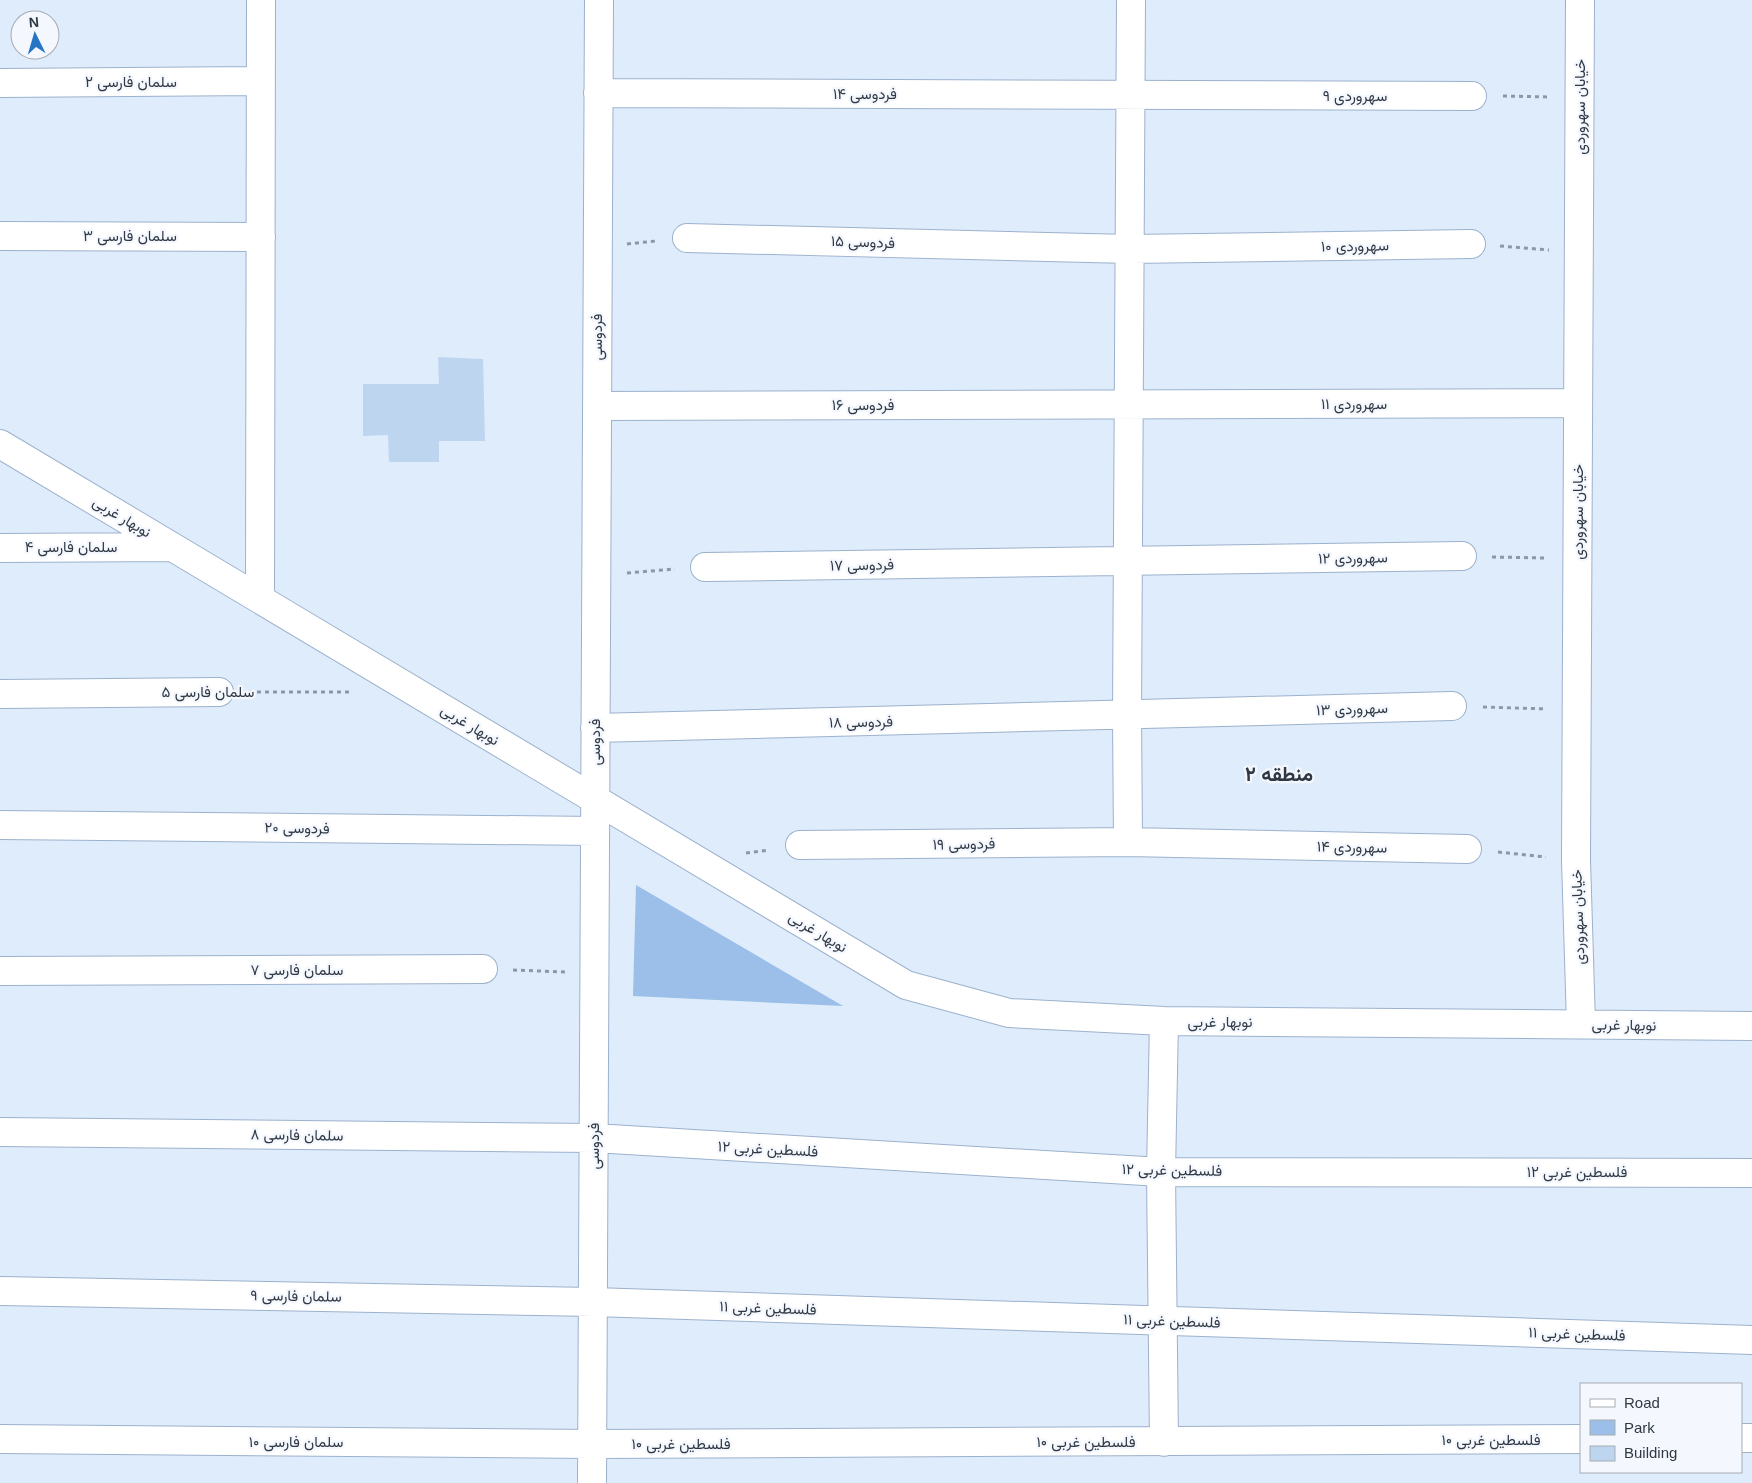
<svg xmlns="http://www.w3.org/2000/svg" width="1752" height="1483" font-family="Arial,Vazirmatn,sans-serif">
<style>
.green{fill:#9bbfe8}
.building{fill:#bed5ef}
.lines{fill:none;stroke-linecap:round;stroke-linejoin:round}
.minor-casing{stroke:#9cb2cb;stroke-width:30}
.path{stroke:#8d98a5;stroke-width:3;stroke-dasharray:4 4;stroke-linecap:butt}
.minor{stroke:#fff;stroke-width:28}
.labels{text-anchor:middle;stroke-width:4.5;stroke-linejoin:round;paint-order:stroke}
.street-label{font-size:15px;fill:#303943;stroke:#f4f8fe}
.district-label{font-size:20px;font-weight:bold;fill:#303943;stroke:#f4f8fe}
</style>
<rect width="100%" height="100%" fill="#deecfc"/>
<path class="green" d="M636 885 843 1006 633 996Z"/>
<path class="building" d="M438 357 483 359 485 441H439V462H389L388 435 363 436V384H439Z"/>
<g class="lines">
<defs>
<path id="minor" d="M1580 0 1576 860 1581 1024
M0 83 261 81
M598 93 1472 96
M0 236 261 237
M687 238 1130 249 1471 244
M597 406 1578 403
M0 444 906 985 1009 1013 1164 1021 1752 1026
M0 548 172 547
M705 567 1462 556
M260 599 261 0
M0 694 219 692
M595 728 1452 706
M0 825 595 831
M1128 842 1127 715 1131 0
M800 845 1128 842 1467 849
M0 971 483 969
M0 1132 594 1138 1161 1172 1752 1173
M0 1291 593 1302 1752 1340
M1741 1438H1752
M0 1439 592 1444 1581 1439
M1164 1442 1161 1172 1164 1021
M592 1483 599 0"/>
</defs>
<use href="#minor" class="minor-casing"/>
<path class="path" d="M1503 96 1549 97
M627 244 656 241
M1500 246 1549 250
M1492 557 1546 558
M627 573 675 569
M249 692H353
M1483 707 1547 709
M1498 852 1546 857
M746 853 769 850
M513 970 565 972"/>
<use href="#minor" class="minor"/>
</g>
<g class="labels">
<g class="street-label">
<text x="131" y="87">سلمان فارسی ۲</text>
<text x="865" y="99">فردوسی ۱۴</text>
<text x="1355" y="101">سهروردی ۹</text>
<text transform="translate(1580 107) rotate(-90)" y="5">خیابان سهروردی</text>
<text x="130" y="241">سلمان فارسی ۳</text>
<text transform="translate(863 242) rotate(2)" y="5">فردوسی ۱۵</text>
<text transform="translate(1355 246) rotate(-1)" y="5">سهروردی ۱۰</text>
<text transform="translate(597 337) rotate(-90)" y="5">فردوسی</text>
<text x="1354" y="409">سهروردی ۱۱</text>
<text x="863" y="410">فردوسی ۱۶</text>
<text transform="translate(1578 512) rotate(-90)" y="5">خیابان سهروردی</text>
<text transform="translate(122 517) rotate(31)" y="5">نوبهار غربی</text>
<text x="71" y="552">سلمان فارسی ۴</text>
<text transform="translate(1353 558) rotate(-1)" y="5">سهروردی ۱۲</text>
<text transform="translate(862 565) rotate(-1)" y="5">فردوسی ۱۷</text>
<text x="208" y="697">سلمان فارسی ۵</text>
<text transform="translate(1352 709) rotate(-2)" y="5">سهروردی ۱۳</text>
<text transform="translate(861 722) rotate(-1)" y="5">فردوسی ۱۸</text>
<text transform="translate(470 725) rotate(31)" y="5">نوبهار غربی</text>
<text transform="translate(595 742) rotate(-90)" y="5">فردوسی</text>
<text transform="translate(297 828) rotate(1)" y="5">فردوسی ۲۰</text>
<text transform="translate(964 844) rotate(-1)" y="5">فردوسی ۱۹</text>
<text transform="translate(1352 847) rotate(1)" y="5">سهروردی ۱۴</text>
<text transform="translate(1578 917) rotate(-92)" y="5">خیابان سهروردی</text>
<text transform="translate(818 932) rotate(31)" y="5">نوبهار غربی</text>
<text x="297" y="975">سلمان فارسی ۷</text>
<text x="1220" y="1027">نوبهار غربی</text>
<text transform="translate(1624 1025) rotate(1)" y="5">نوبهار غربی</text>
<text transform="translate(297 1135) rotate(1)" y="5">سلمان فارسی ۸</text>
<text transform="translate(594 1146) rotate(-90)" y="5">فردوسی</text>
<text transform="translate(768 1149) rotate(3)" y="5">فلسطین غربی ۱۲</text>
<text transform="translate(1172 1170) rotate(1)" y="5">فلسطین غربی ۱۲</text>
<text x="1577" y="1177">فلسطین غربی ۱۲</text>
<text transform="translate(296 1296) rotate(1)" y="5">سلمان فارسی ۹</text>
<text transform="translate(768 1308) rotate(2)" y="5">فلسطین غربی ۱۱</text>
<text transform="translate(1172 1321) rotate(2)" y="5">فلسطین غربی ۱۱</text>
<text transform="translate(1577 1334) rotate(2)" y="5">فلسطین غربی ۱۱</text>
<text x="1491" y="1445">فلسطین غربی ۱۰</text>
<text x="296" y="1447">سلمان فارسی ۱۰</text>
<text x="1086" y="1447">فلسطین غربی ۱۰</text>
<text x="681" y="1449">فلسطین غربی ۱۰</text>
</g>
<g class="district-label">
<text x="1279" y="781">منطقه ۲</text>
</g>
</g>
<rect x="1580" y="1383" width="162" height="90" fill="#f4f8fe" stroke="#a6acb3"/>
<rect x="1590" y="1399" width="25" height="8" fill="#ffffff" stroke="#a6acb3"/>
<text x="1624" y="1408" font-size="15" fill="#303943">Road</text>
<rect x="1590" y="1420" width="25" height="15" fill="#9bbfe8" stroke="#a6acb3"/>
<text x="1624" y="1433" font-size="15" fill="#303943">Park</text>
<rect x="1590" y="1446" width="25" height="15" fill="#bed5ef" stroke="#a6acb3"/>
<text x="1624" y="1458" font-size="15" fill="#303943">Building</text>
<g transform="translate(35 35) rotate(355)"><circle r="24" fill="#f4f8fe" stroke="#a6acb3"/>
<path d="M0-4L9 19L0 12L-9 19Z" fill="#2675c4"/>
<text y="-8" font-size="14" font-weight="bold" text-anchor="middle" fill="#303943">N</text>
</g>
</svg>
